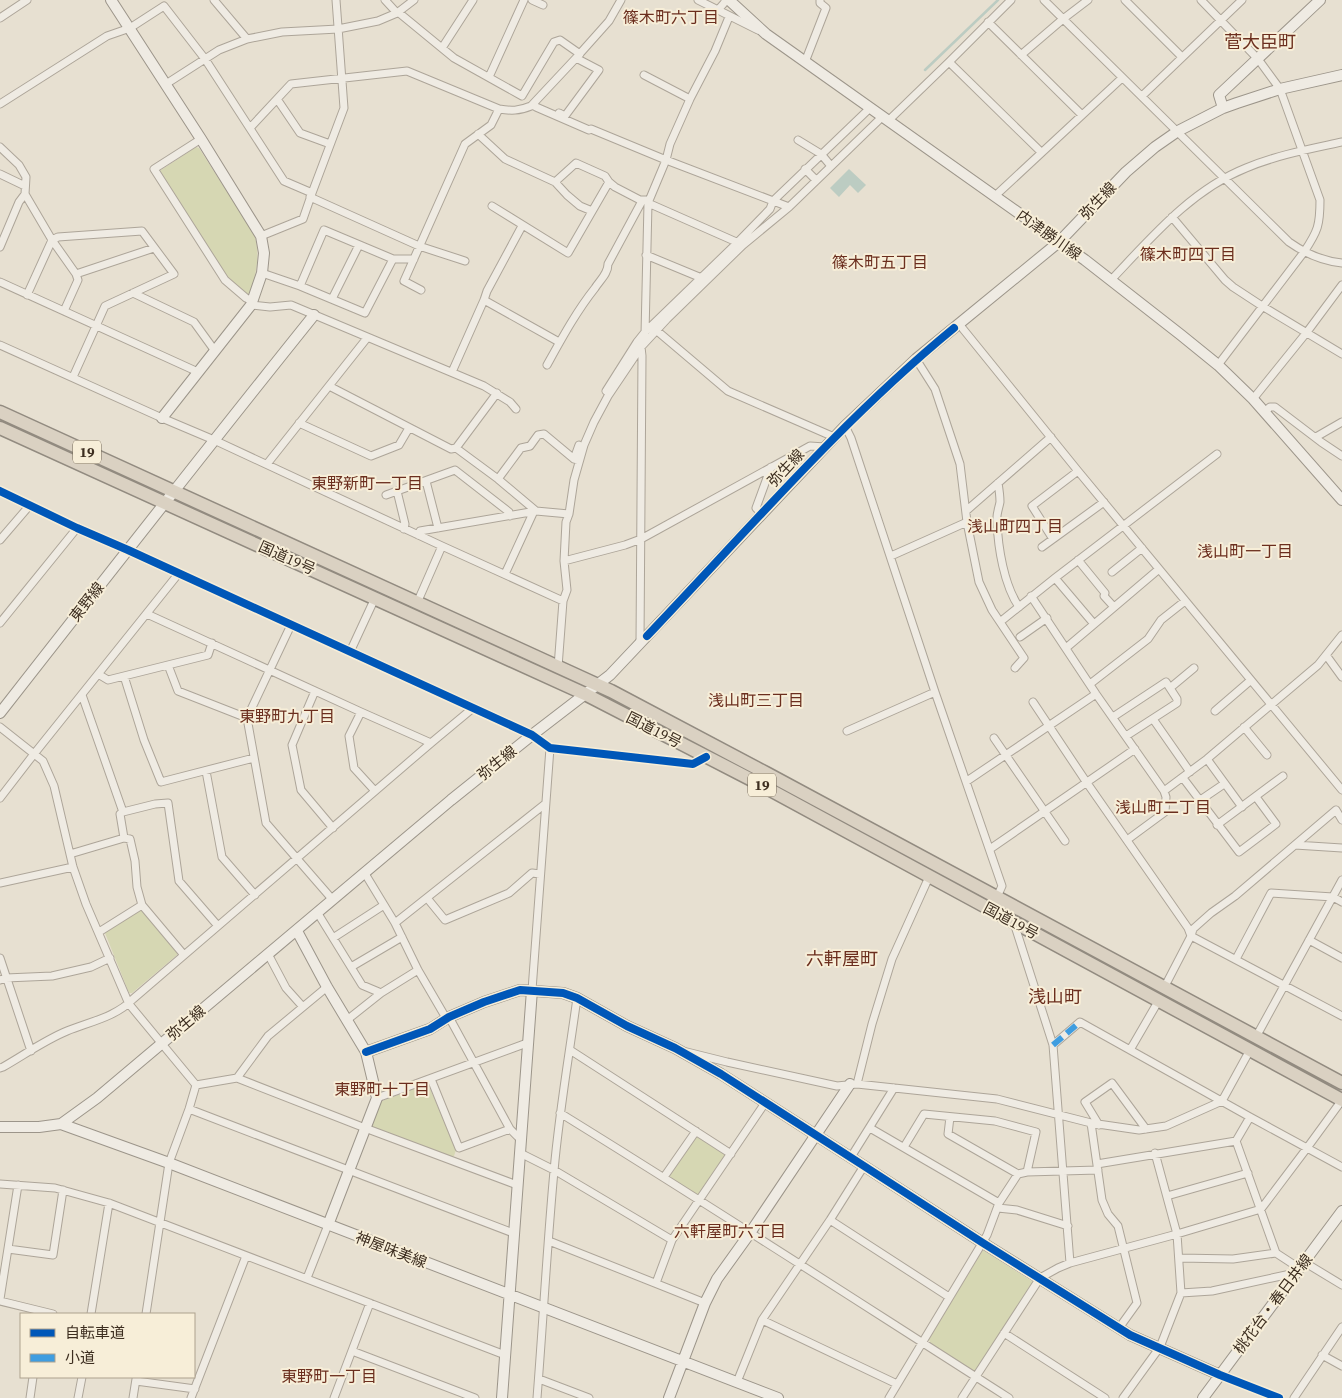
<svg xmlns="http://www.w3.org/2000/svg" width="1342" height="1398" font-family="'Source Serif 4','Noto Sans JP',serif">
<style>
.green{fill:#d6d7b3}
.water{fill:#bcccc2}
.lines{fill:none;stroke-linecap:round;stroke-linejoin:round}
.stream{stroke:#bcccc2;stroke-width:2.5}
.street-casing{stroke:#ada599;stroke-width:9}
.secondary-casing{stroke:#9c958a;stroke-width:12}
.highway-casing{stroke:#928b80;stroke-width:15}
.street{stroke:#efebe3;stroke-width:7}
.secondary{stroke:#efebe3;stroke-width:10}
.highway{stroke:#dad1c2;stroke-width:12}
.quiet{stroke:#3f9de0;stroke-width:6;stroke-dasharray:12 6;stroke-linecap:butt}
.cycleway-casing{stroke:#f7eed8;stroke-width:11}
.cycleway{stroke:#0057b8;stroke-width:8}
.labels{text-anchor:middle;stroke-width:4;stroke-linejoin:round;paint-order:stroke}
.shield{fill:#f7eed8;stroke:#756857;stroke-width:1}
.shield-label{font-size:14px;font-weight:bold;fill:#3d2e20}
.street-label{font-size:15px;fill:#3d2e20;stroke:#f7eed8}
.neighbourhood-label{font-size:16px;fill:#6b2e1e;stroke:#f7eed8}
.quarter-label{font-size:18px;fill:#6b2e1e;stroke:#f7eed8}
</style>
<rect width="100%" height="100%" fill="#e7e0d1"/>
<path class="green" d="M196 147 199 148 254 234C261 255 256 273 250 294L247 295 227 279 158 172Z
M184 503 520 656 571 681 234 528Z
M610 698 666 726 1312 1075 1311 1076Z
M138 910 142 911 177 952V955L132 993H129L105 933V931Z
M426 1084 429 1086 456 1150 454 1156 451 1157 373 1127 372 1124 380 1103 382 1101Z
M700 1136 725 1153V1157L701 1193 696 1195 671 1178 669 1174 695 1137Z
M983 1250 1033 1282 977 1370 974 1371 930 1343 929 1339Z"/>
<path class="water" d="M849 169 866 185 858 193 850 185 839 197 830 188Z"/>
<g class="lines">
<path class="stream" d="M925 70 998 0"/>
<defs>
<path id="street" d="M214 0 247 39
M385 0 397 13
M532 0 543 5
M698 0 758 30
M1044 0 1289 242C1306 254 1322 261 1342 263
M1125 0 1182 57
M1201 0 1258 59 1280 89 1320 200C1320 225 1318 231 1304 252L1218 365
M718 10 725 2V0
M398 12 454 58 522 96 554 42 560 40 580 54
M0 18 27 0
M988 22 1082 115
M442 48 473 0
M1021 55 1063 19 1088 0
M805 62 826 8 820 3V0
M949 62 1041 152
M644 75 690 99
M489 77 524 0
M166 84 219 50 247 39 282 32 338 29 378 21 397 13 414 0
M1142 96 1242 0
M277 99 300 133 330 144
M0 104 107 36 130 28 164 6 205 59 284 181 312 193
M536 107 589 130 591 129 666 160 789 207
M559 113 565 116 599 70 576 58
M888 121 949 62 1011 0
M250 128 291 84 407 71 499 109C511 111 519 111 531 106L576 58 609 21 621 0
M478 134 505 159 555 182 567 195 580 206 592 211
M201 139 154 169 225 280 246 298 253 301
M798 140 821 154 831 166
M0 147 19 165 26 177 25 194 52 240 76 274
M805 169 816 180
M0 174 25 186
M555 182 576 163 605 176 609 182 615 187 640 200H646
M995 196 1122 78
M310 197 419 246 465 261
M648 203 741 244
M492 206 568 253 609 182
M1172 217 1225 280 1233 287 1262 306 1342 354
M261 236 303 219 312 193 344 108 336 0
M0 247 19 202 25 194
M646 255 704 279
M262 273 300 286 365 313 393 259
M1111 280C1151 238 1191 190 1246 168 1277 155 1310 149 1342 142
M0 282 198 372
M300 286 324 230 393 259H414
M421 290 404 281 465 144 491 125 499 109
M133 293 194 322 215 351
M27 295 52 240 58 237 142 231 174 274 105 306 73 377
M332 299 359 245
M484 300 559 342
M251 305 270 307 291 305 484 386 510 402 516 409
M64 311 78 280 76 274 154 248
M959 324 1078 471 1342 790
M656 330 728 391 834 437
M645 334 648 203 666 160 670 144 690 99 715 51 729 17
M0 345 162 418 214 440 442 546 563 601
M916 359 935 389 960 464 967 522 979 582 992 610 1024 658 1015 668
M547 365C562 338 576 312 595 288 600 280 608 274 608 264L642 201
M452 372 484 300 487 291 522 226
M329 386 451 449 456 448 497 393
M606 391 637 342 645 332 737 243 770 209 773 201 870 108
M1253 399 1307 332 1342 285
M1264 412 1270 407H1275L1321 442 1342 456
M299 423 371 456 399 445 409 428
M845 426 851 438 935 692 1002 886 997 897
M1316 437 1342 422
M456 448 498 479 536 511
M574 459 579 445
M267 464 367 338
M498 479 521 448 530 446 538 435 544 434 574 459 578 460
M426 481 438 528
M998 483C999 489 1000 496 1000 502 999 508 996 515 997 521 998 548 1004 585 1019 607
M0 491 77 528 128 550 532 735 550 748 693 764 706 757
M397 491 405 524 404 529
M386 495 455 470 509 512 510 516
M966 511 1051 437
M762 514 756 508 771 467
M418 535 420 531 536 511 569 514
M1053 539 1032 506 1078 471
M0 540 30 505
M1042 547 1104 502
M891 556 967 522
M1078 560 1105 593 1104 596 1114 607
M564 561 625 545 641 539 810 446 825 447
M1112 572 1142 548
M505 574 534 511
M1055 578 1094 624
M1031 596 1096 694 1164 791
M417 603 442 546
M147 614 361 712 431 743
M1000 622 1055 578 1217 454
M0 623 77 528
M291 625 247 718 266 823 332 899
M1020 637 1047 618
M640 643 642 356 641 347
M1066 648 1159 569
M350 652 375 598
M1326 655 1342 677
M168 665 178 691 247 718
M558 667 563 601 567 590 564 561 566 522 569 514 574 480 584 445 594 422 608 396 641 347 667 319 743 245 789 207 882 117
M98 674 108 680 208 655 212 643
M124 676 144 740 161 782 254 758
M1090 684 1148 639 1161 620 1185 601
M1170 688 1194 668
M315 691 292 745 301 790 333 828
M82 695 123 812 155 804 168 803 179 881 218 926
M1033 702 1087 783 1188 928 1191 936 1342 1016
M1215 711 1251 680
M361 712 349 736 354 768 375 791
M1113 717 1166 682 1177 699V703L1126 736
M1153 719 1190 772
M0 727 43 761 54 786 73 867 86 904 129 1004 196 1085 189 1109 169 1163 146 1314
M1244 727 1267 755
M847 731 935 692
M994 738 1065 841
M1207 759 1242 807
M206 771 222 857 255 895
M1183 778 1239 852 1276 824 1256 797
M967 781 1096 694
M0 798 34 754 179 573
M1199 801 1224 784
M123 812 120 814 124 838
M1217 825 1283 776
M1127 840 1165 812 1166 797 1164 791 1207 759 1318 665 1342 635
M1295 845 1342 848
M990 849 1135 749
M70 854 124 838 130 839 135 861 137 887 142 905 184 955
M364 872 395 923 418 970 446 1018
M0 883 73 867
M427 898 445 920 509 893 532 873 540 874
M317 912 362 985 381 993
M395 923 545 804
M1014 923 1053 1045 1070 1263
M99 932 142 905
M333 938 384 905
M1309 940 1342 958
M268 954 286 988 303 1007
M0 958 31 1051
M1236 959 1271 893 1333 897 1342 902
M351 967 402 937
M0 980 6 978 52 976 91 967 110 958
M327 987 268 1036 237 1078 365 1128 517 1185
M1164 988 1191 936 1193 929 1211 913 1235 896 1336 810 1342 820
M532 990 550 748
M449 1017 510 1129 520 1139
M347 1020 381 993 418 970
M1256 1037 1342 880
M1053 1045 1080 1022 1250 1117 1342 1167
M570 1050 731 1154
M1130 1050 1159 1000
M687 1052 727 1062 837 1086 857 1084 997 1099 1091 1123 1139 1130 1166 1126 1222 1101 1250 1050
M0 1068 3 1067C24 1055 45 1040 67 1031 89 1022 116 1017 133 999L431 743 473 708
M431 1079 459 1148 510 1129
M857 1084 872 1024 892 959 929 877
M196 1085 237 1078
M377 1098 527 1043
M189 1109 513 1233
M560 1113C711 1206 860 1303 1009 1398
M950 1117 948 1134 1018 1174
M1091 1123 1102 1200 1108 1214 1118 1226 1137 1303 1119 1328
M1099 1125 1085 1102 1112 1083 1146 1129
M870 1128 999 1203
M1236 1141 1276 1253 1299 1268
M1236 1141 1250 1117
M904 1147 924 1114 995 1121 1036 1132 1027 1172
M520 1153 554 1170 672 1240
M851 1157 894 1088
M1097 1164 1236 1141
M664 1177 696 1131
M0 1184 55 1188 109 1203 505 1355
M1167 1196 1248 1173
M998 1208 1017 1210 1068 1226
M830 1220 949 1297
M549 1241 705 1303
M8 1249 53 1255 63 1190
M1180 1258 1233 1259 1276 1253
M1304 1262 1342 1285
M307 1278 328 1225
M656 1283 672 1240 765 1103
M1181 1293 1212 1291 1295 1273
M0 1299 18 1185
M0 1301 53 1314
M91 1314 109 1203
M762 1320 897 1384
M1004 1333 1105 1398
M352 1351 475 1398
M1322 1355 1342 1366
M1220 1375 1279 1398
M539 1379 589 1398
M136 1381 195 1389
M737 1382 762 1320 830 1220 864 1166
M30 1398 33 1377
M78 1398 82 1377
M133 1398 136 1379
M191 1398 246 1256
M334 1398 370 1303
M537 1398C543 1322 547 1247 554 1171 559 1113 569 1056 577 998
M889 1398 987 1235 999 1203 1018 1174 1027 1172 1098 1170
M962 1398 1040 1278 1058 1268 1070 1263 1177 1234 1261 1209 1307 1148 1342 1100
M1123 1398 1160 1347 1181 1293 1177 1234 1155 1153
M1294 1398 1342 1327"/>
<path id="secondary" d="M111 0 201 139 261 236 264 253 262 273 251 305 162 418
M729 0 766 34 1085 260 1181 335 1218 365 1253 399 1342 500
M1223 108 1219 95 1320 0
M0 713C104 580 208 447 314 315
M297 931 327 987 366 1052 377 1098 328 1225
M366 1052 430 1029 449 1017 484 1002 520 990 563 993 577 998 627 1026 675 1048 721 1074 864 1166 983 1243 1130 1335 1220 1375
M61 1124 97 1098 451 800 532 735 610 675 845 426 916 359 1059 242 1126 172 1155 147 1178 131 1223 108 1237 103 1280 89 1342 75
M0 1127H39L61 1124 169 1163 778 1398
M502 1398 532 990
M669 1398 705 1303 717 1279 750 1233 850 1084
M1203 1398 1342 1211"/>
<path id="highway" d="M0 412 611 691 766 773 1342 1083
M0 428 585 694 750 779 1342 1100"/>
</defs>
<use href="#street" class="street-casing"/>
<use href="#secondary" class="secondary-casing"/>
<use href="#highway" class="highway-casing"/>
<use href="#street" class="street"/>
<use href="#secondary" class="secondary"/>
<use href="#highway" class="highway"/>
<path class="quiet" d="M1053 1045 1080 1022"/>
<defs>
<path id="cycleway" d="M0 491 77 528 128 550 532 735 550 748 693 764 706 757
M647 636C747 531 842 420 954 328
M366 1052 430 1029 449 1017 484 1002 520 990 563 993 577 998 627 1026 675 1048 721 1074 864 1166 983 1243 1130 1335 1220 1375 1279 1398"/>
</defs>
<use href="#cycleway" class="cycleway-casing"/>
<use href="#cycleway" class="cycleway"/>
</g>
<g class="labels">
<g class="shield">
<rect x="73" y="440.5" width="28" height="23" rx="4"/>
<rect x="748" y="773.5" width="28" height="23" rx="4"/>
</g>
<g class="shield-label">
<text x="87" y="457">19</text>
<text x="762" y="790">19</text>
</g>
<g class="street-label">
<text transform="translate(1098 201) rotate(-46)" y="5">弥生線</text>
<text transform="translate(1049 235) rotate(35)" y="5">内津勝川線</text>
<text transform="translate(786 468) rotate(-47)" y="5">弥生線</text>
<text transform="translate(287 558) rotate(24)" y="5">国道19号</text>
<text transform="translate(87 602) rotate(-52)" y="5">東野線</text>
<text transform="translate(654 730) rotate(27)" y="5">国道19号</text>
<text transform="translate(497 763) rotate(-39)" y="5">弥生線</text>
<text transform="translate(1011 921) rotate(28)" y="5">国道19号</text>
<text transform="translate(186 1023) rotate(-40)" y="5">弥生線</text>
<text transform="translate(391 1250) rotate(21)" y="5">神屋味美線</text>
<text transform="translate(1273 1304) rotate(-53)" y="5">桃花台・春日井線</text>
</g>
<g class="neighbourhood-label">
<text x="671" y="23">篠木町六丁目</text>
<text x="1188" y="260">篠木町四丁目</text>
<text x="880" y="268">篠木町五丁目</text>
<text x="367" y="489">東野新町一丁目</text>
<text x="1015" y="532">浅山町四丁目</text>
<text x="1245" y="557">浅山町一丁目</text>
<text x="756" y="706">浅山町三丁目</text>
<text x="287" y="722">東野町九丁目</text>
<text x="1163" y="813">浅山町二丁目</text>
<text x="382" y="1095">東野町十丁目</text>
<text x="730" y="1237">六軒屋町六丁目</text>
<text x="329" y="1382">東野町一丁目</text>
</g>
<g class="quarter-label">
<text x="1260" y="48">菅大臣町</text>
<text x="842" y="965">六軒屋町</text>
<text x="1055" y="1003">浅山町</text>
</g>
</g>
<rect x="20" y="1313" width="175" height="65" fill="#f7eed8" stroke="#ada18e"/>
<rect x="30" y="1329" width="25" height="8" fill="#0057b8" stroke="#ada18e"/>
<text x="65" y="1338" font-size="15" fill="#3d2e20">自転車道</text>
<rect x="30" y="1354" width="25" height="8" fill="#3f9de0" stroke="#ada18e"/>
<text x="65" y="1363" font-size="15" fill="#3d2e20">小道</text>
</svg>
